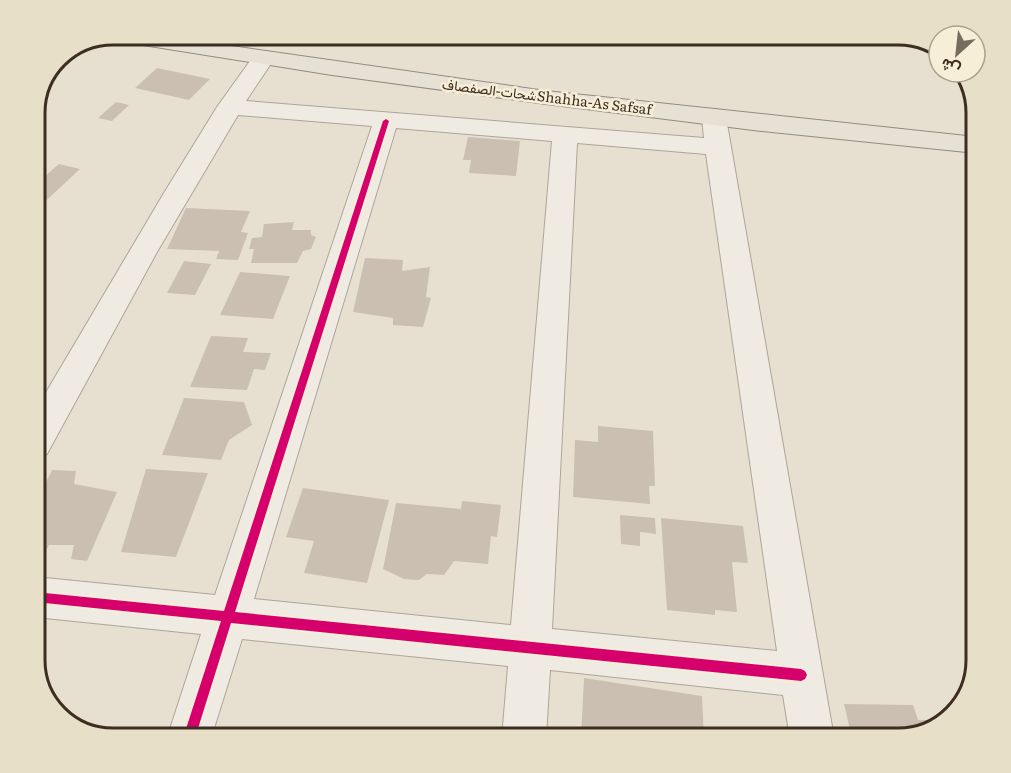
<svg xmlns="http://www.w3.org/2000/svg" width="1011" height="773" font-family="Literata,Vazirmatn,serif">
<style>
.building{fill:#cbbfb2}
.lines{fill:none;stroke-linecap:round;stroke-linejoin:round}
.minor-casing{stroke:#ada599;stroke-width:2}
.major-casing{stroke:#928b80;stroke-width:2}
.minor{fill:#efebe3;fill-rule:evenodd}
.major{fill:#e6e1d4;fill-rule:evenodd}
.cycleway-casing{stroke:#f7eed8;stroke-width:4}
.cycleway{fill:#d6006c;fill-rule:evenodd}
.labels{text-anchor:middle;stroke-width:5;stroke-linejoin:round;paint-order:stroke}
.far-street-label{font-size:14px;fill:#3d2e20;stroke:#f7eed8}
.rim{fill:none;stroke:#3d2e20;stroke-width:3}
</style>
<rect width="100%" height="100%" fill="#e7e0d1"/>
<path class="building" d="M157 68 210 79 189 100 135 88Z
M116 102 129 105 112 121 98 118Z
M468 137 520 141 516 176 469 173 471 160H463Z
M59 164 80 169 35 211V185Z
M186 208 250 211 241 232 248 233 238 260 216 259 219 251 167 249Z
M294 222 292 230H311V235L316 237 311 249 303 251 297 263H251L254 249H249L252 238 262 237 264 224Z
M365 258 403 260 402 271 430 267 426 297 431 298 423 327 393 325V318L353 312Z
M184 261 211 264 195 295 167 293Z
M240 272 290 276 273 319 220 315Z
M211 336 248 338 243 352 271 353 265 370 254 369 247 390 190 387Z
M184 398 244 402 252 425 229 440 221 460 162 455Z
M598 426 653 431 655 486H649L650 504 573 497 575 440 598 442Z
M146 469 208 473 176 557 121 552Z
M52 470 76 471 74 484 117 492 87 561 71 559 74 545H49L47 549H35V504Z
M303 488 389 500 367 583 304 573 314 541 286 537Z
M462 501 501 505 497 537 491 536 488 564 454 561 444 575 427 574 419 580 404 579 383 569 396 503 461 509Z
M620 515 655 518 656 534 640 532V546L621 544Z
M661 518 743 526 748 563 732 562 737 612 715 610V615L667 610Z
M584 678 702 696 704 738H581Z
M844 704 913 705 918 720H938L939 725 932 731 898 738H852Z"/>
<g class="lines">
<defs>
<path id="minor" d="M263 52 271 54 274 59 246 101 704 138 702 118 706 113 714 111 722 113 726 118 834 738H790L783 695 550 670 546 738H502L508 666 242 639 211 738H167L201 634 35 617V577L215 595 372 126 238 115 157 252 47 454 35 459V411L164 193 217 107 255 54ZM396 128 552 141 511 625 254 599ZM577 143 706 154 777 651 552 629Z"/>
<path id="major" d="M113 34 154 35 546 91 976 137V153L761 131 546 104 332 75 118 41 108 36Z"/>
</defs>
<use href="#minor" class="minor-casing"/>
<use href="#major" class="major-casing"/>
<use href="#minor" class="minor"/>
<use href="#major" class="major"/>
<defs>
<path id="cycleway" d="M386 119 389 121 235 612 801 669 805 671 807 675 805 679 801 681 231 623 195 738H183L221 621 35 602V592L224 611 383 121Z"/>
</defs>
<use href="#cycleway" class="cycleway-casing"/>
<use href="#cycleway" class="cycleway"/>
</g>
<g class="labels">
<g class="far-street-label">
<text transform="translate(547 97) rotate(7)" y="5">شحات-الصفصافShahha-As Safsaf</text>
</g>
</g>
<path d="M0 0H1011V773H0ZM113 45H898A68 68 0 0 1 966 113V660A68 68 0 0 1 898 728H113A68 68 0 0 1 45 660V113A68 68 0 0 1 113 45Z" fill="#e8dfc9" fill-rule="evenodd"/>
<path class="rim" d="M113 45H898A68 68 0 0 1 966 113V660A68 68 0 0 1 898 728H113A68 68 0 0 1 45 660V113A68 68 0 0 1 113 45Z"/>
<g transform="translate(957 54) rotate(207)"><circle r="28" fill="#f7eed8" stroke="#ada18e" stroke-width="1.5"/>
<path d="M0-4.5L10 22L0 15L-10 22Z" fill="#786c5e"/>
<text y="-9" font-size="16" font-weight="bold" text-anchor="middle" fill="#3d2e20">ش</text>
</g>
</svg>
